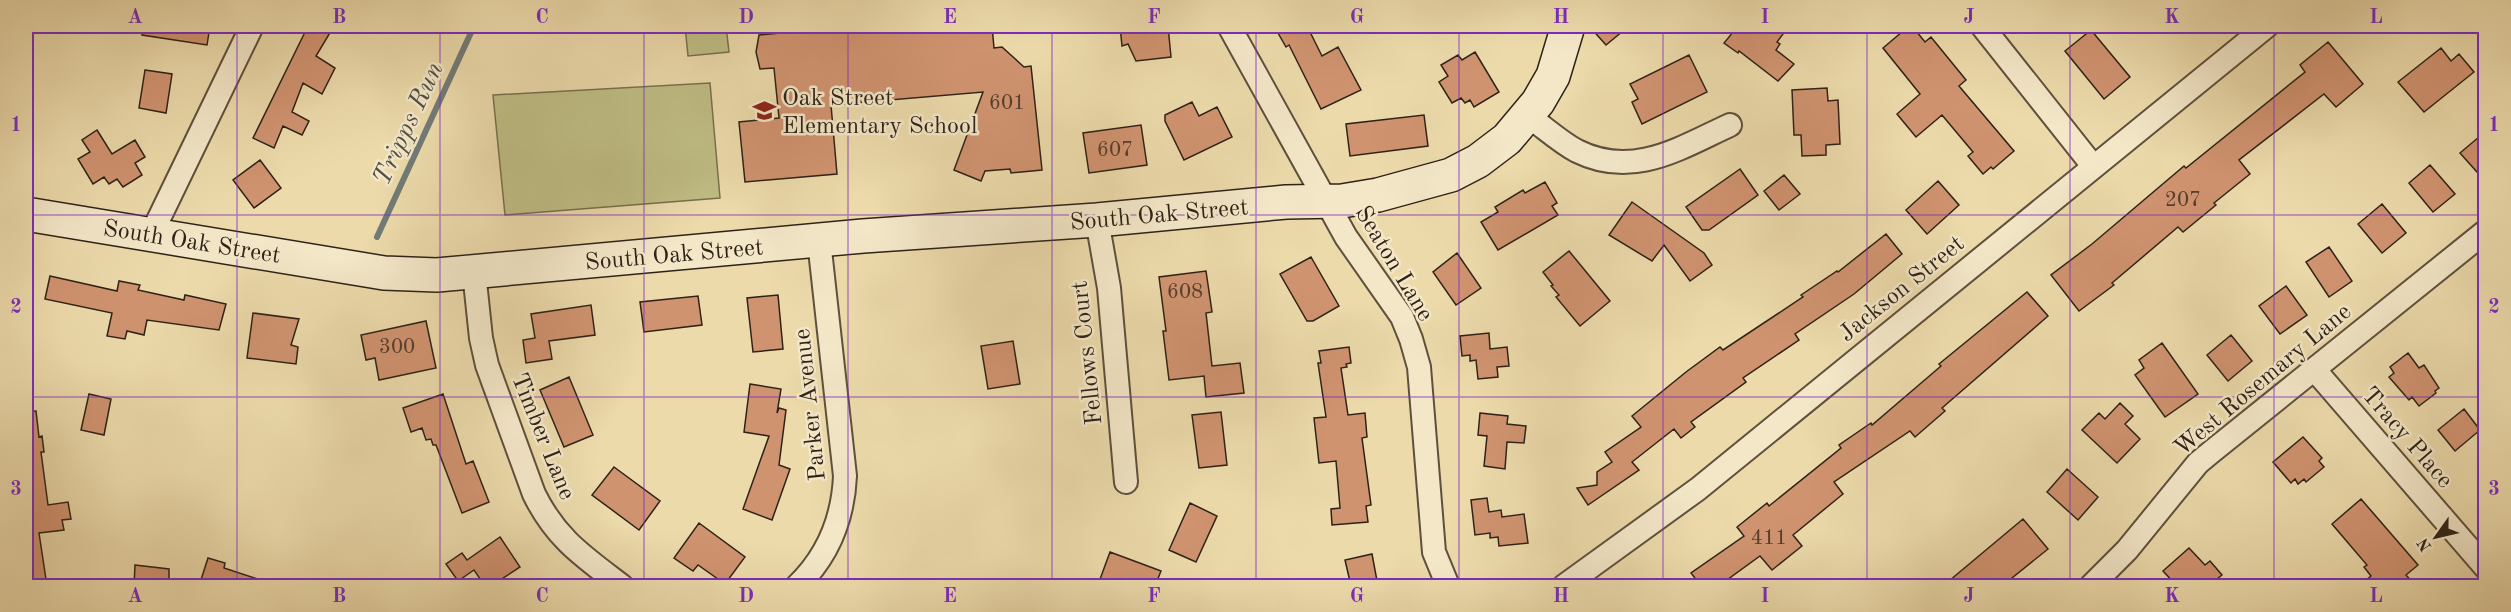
<svg xmlns="http://www.w3.org/2000/svg" width="2511" height="612" font-family="'Old Standard TT',serif">
<style>
.green{fill:#bfbd84;stroke:#76704e;stroke-width:1.5}
.lines{fill:none;stroke-linecap:round;stroke-linejoin:round}
.stream{stroke:#727b76;stroke-width:6}
.building{fill:#d09370;stroke:#2e2217;stroke-width:1.5}
.street-casing{stroke:#5e503c;stroke-width:26}
.secondary-casing{stroke:#2e2217;stroke-width:36}
.street{stroke:#f3e7c8;stroke-width:22}
.secondary{stroke:#f3e7c8;stroke-width:33}
.grid{fill:none;stroke:#7b2cbf;stroke-width:1.5;stroke-opacity:0.55}
.labels{text-anchor:middle;stroke-width:5;stroke-linejoin:round;paint-order:stroke}
.number-label{font-size:21px;fill:#563e2d}
.poi-label{font-size:24px;fill:#2e2217;stroke:#f3e7c8;text-anchor:start}
.street-label{font-size:24px;fill:#2e2217;stroke:#f3e7c8}
.water-label{font-size:26px;font-style:italic;fill:#504f47;stroke:#f3e7c8}
.neatline{fill:none;stroke:#7b2cbf;stroke-width:2}
.grid-label{font-size:20px;text-anchor:middle;font-weight:bold;fill:#7b2cbf}
</style>
<rect width="100%" height="100%" fill="#ecdaab"/>
<filter id="stains"><feTurbulence type="fractalNoise" baseFrequency=".00333" numOctaves="4"/><feColorMatrix values="0 0 0 0 .2 0 0 0 0 .09 0 0 0 0 .02 0 0 0 .5 -.17"/></filter>
<radialGradient id="worn" r=".72"><stop offset=".6" stop-color="#630" stop-opacity="0"/><stop offset="1" stop-color="#630" stop-opacity=".3"/></radialGradient>
<path class="green" d="M685 26H726L729 52 688 56Z
M710 83 720 198 505 215 493 95Z"/>
<g class="lines">
<path class="stream" d="M377 237 474 26"/>
</g>
<path class="building" d="M143 26H210L207 45 142 35Z
M308 26H334L316 56 335 68 322 94 303 83 292 112 309 121 302 135 283 126 274 148 253 138Z
M779 26H992L994 48 1002 47 1024 67 1031 66 1042 170 1011 173 1010 169 985 171 981 181 954 170 983 92 831 105 837 174 745 182 739 122 779 118 774 68 760 69 756 52 759 35 780 33Z
M1120 26H1168L1171 57 1136 61 1128 44 1122 46Z
M1274 26H1307L1322 56 1338 47 1361 90 1321 109 1289 45 1286 47Z
M1589 26H1629L1606 45Z
M1738 26H1772L1783 34 1777 42 1780 44 1776 50 1794 64 1778 81 1739 51 1738 53 1724 43Z
M1909 26H1912L1925 42 1931 37 1966 80 1959 86 2014 151 1993 169 1991 167 1983 174 1968 156 1973 152 1942 115 1916 137 1897 114 1920 94 1883 48Z
M2091 30 2130 77 2104 99 2065 51Z
M2328 42 2363 84 2336 107 2324 94 2239 160 2250 174 2214 203 2216 205 2183 232 2178 227 2112 283 2114 285 2079 311 2051 275 2092 244 2184 166 2186 168 2305 72 2300 65Z
M2441 48 2451 61 2459 54 2474 72 2424 112 2398 82Z
M1475 52 1499 92 1474 107 1470 100 1465 103 1461 98 1452 103 1439 82 1448 76 1441 65 1458 55 1462 60Z
M1689 55 1707 92 1642 124 1632 102 1638 99 1630 84Z
M145 70 172 74 166 113 139 108Z
M1827 88 1828 101 1838 100 1840 144 1826 145V155L1802 156 1801 135H1794L1792 90Z
M1192 102 1199 116 1217 107 1232 137 1184 160 1165 121V115Z
M1424 115 1428 146 1350 156 1346 124Z
M1141 125 1147 165 1089 173 1083 133Z
M97 130 112 154 135 140 145 157 135 163 142 175 123 187 117 179 109 184 104 177 93 184 78 159 90 152 82 140Z
M2486 131V182L2460 153Z
M260 160 281 188 254 208 233 180Z
M2430 165 2455 194 2433 212 2409 183Z
M1740 169 1758 195 1709 230H1702L1686 207Z
M1784 175 1800 194 1779 210 1764 191Z
M1938 181 1959 205 1927 234 1906 210Z
M1545 182 1557 203 1552 206 1558 215 1498 250 1481 222 1498 212 1495 207 1523 190 1525 193Z
M1632 202 1704 253 1712 265 1690 281 1664 245 1652 261 1609 235Z
M2382 204 2406 233 2382 253 2358 224Z
M1886 234 1902 254 1854 294 1795 334 1799 340 1743 378 1746 382 1691 422 1695 427 1681 438 1674 429 1632 462 1639 470 1588 505 1577 488 1597 485V472L1612 462 1605 452 1641 427 1632 416 1686 372 1720 347 1723 350 1803 297 1801 295 1837 271 1838 272Z
M2329 247 2352 281 2329 297 2306 262Z
M1569 251 1610 301 1580 326 1556 297 1559 295 1551 286 1553 285 1543 272Z
M1457 253 1481 288 1456 305 1433 272Z
M1311 257 1339 306 1313 321H1307L1280 274Z
M1206 271 1212 312 1206 313 1212 366 1240 363 1244 393 1206 397 1204 376 1169 380 1163 331H1166L1159 277Z
M50 276 117 291 119 281 140 285 138 290 184 300 185 295 226 304 219 330 147 320 144 335 127 331 125 339 107 336 112 313 45 299Z
M2286 286 2307 315 2280 334 2259 306Z
M2027 292 2048 316 1942 408 1945 411 1915 437 1910 431 1834 482 1843 494 1793 535 1802 546 1772 570 1760 556 1727 580 1731 586H1701L1691 573 1744 536 1737 527 1767 503 1769 506 1841 448 1839 445 1871 423 1872 425 1941 366 1939 364Z
M778 295 783 349 753 352 747 298Z
M698 296 702 325 644 332 640 302Z
M591 305 595 335 549 341 552 359 526 363 523 340 535 338 531 314Z
M253 313 299 319 291 345 298 347 296 364 247 358Z
M426 321 436 368 379 380 375 358 366 360 361 335Z
M1489 333 1490 349 1507 347 1509 366 1497 367 1498 377 1478 379 1476 360 1470 361V355L1462 356 1460 336Z
M2231 335 2252 361 2228 381 2207 355Z
M1013 341 1020 384 988 389 981 346Z
M2162 343 2198 394 2165 417 2135 375 2144 368 2139 360Z
M1349 347 1351 363 1346 364 1347 367 1341 368 1348 415 1365 413 1367 437 1362 438 1371 505 1366 506 1368 522 1332 525 1331 509 1340 508 1336 461 1319 463 1314 418 1326 417 1318 363H1321L1319 351Z
M2408 353 2419 368 2424 365 2439 388 2435 391 2436 393 2419 406 2412 397 2409 400 2389 377 2394 373 2390 367Z
M569 377 593 435 564 447 540 390Z
M750 384 781 389 777 413 779 408 786 410 779 465 790 469 772 520 743 509 769 436 744 432Z
M89 394 111 399 104 435 81 430Z
M443 394 466 464 473 461 489 502 462 513 436 445H433L431 439 426 440 422 428 411 432 403 408Z
M2120 403 2133 416 2125 424 2140 439 2117 463 2082 430 2099 413 2105 419Z
M2464 409 2480 430 2455 451 2438 430Z
M36 411 39 437 42 436 44 452H41L48 505 68 502 71 519 62 520 64 530 39 533 47 586H26V412Z
M1221 412 1227 465 1199 468 1192 415Z
M1480 413 1508 416 1507 424 1526 426 1524 443 1507 442 1505 469 1484 466 1487 436 1478 435Z
M2303 437 2322 458 2319 461 2324 467 2306 482 2304 479 2298 484 2295 479 2291 483 2273 462Z
M614 467 660 501 639 530 592 495Z
M2067 469 2098 497 2078 520 2047 492Z
M1487 498 1489 512 1501 510 1502 517 1524 514 1528 543 1499 546 1498 537 1490 538V533L1475 535 1471 500Z
M2361 499 2418 565 2406 575 2416 586H2359L2371 576 2364 567 2367 565 2332 524Z
M1190 503 1217 516 1196 562 1169 550Z
M2023 519 2048 549 2002 586H1943Z
M699 523 745 557 725 584 698 565 693 571 674 558Z
M500 537 520 567 491 586H485L474 570 458 581 446 564 462 553 467 560Z
M2189 548 2205 565 2210 561 2222 575 2217 579 2223 586H2177L2163 571Z
M1110 552 1161 571 1155 586H1111L1099 582Z
M1372 554 1378 586H1351L1345 560Z
M208 558 225 563 224 568 270 583 269 586H199Z
M135 565 169 569V586H134Z"/>
<g class="lines">
<defs>
<path id="street" d="M1229 26 1346 237 1402 317 1411 339 1419 367 1434 552 1448 586
M1982 26 2093 166
M1528 116C1544 127 1560 142 1577 151 1633 179 1680 148 1730 125
M1097 220 1109 288 1126 482
M151 235 252 26
M474 272 481 338 487 365 534 494C556 539 584 557 622 586
M2314 369 2486 568
M797 586C828 556 843 520 845 476L819 241
M1564 586 1698 489 2267 26
M2091 586 2127 550 2198 463 2210 453 2486 231"/>
<path id="secondary" d="M26 214 384 273 437 275 863 236 1097 220 1286 202 1342 201 1378 195 1451 175 1478 161 1507 139 1538 102 1553 76 1568 26"/>
</defs>
<use href="#street" class="street-casing"/>
<use href="#secondary" class="secondary-casing"/>
<use href="#street" class="street"/>
<use href="#secondary" class="secondary"/>
</g>
<path class="grid" d="M237 26V586M440 26V586M644 26V586M848 26V586M1052 26V586M1256 26V586M1459 26V586M1663 26V586M1867 26V586M2070 26V586M2274 26V586M26 215H2486M26 397H2486"/>
<defs>
<symbol id="school-bare" viewBox="-9 -9 18 18"><path d="M0-5L7-2L0 1L-7-2ZM-4 1L0 2.5L4 1V4Q0 6-4 4Z" fill="#8f2418" stroke="#f3e7c8" stroke-width="2.5" paint-order="stroke"/></symbol>
</defs>
<g fill-rule="evenodd">
<use href="#school-bare" x="748" y="94" width="33" height="33"/>
</g>
<g class="labels">
<g class="number-label">
<text x="1007" y="109">601</text>
<text x="1115" y="156">607</text>
<text x="2183" y="206">207</text>
<text x="1185" y="298">608</text>
<text x="397" y="353">300</text>
<text x="1769" y="544">411</text>
</g>
<g class="poi-label">
<text x="782" y="105">Oak Street<tspan x="782" dy="28">Elementary School</tspan></text>
</g>
<g class="street-label">
<text transform="translate(1159 214) rotate(-5)" y="8">South Oak Street</text>
<text transform="translate(192 241) rotate(9)" y="8">South Oak Street</text>
<text transform="translate(674 254) rotate(-5)" y="8">South Oak Street</text>
<text transform="translate(1395 263) rotate(59)" y="8">Seaton Lane</text>
<text transform="translate(1901 288) rotate(-39)" y="8">Jackson Street</text>
<text transform="translate(1086 353) rotate(-96)" y="8">Fellows Court</text>
<text transform="translate(2262 379) rotate(-40)" y="8">West Rosemary Lane</text>
<text transform="translate(809 405) rotate(-96)" y="8">Parker Avenue</text>
<text transform="translate(544 436) rotate(68)" y="8">Timber Lane</text>
<text transform="translate(2408 437) rotate(49)" y="8">Tracy Place</text>
</g>
<g class="water-label">
<text transform="translate(407 123) rotate(-65)" y="9">Tripps Run</text>
</g>
</g>
<rect width="2511" height="612" fill="none" stroke="#ecdaab" stroke-width="66"/>
<g transform="translate(2436 537) rotate(236)" stroke="#f3e7c8" stroke-width="4.5" paint-order="stroke">
<path d="M0-4.5L10 22L0 15L-10 22Z" fill="#2e2217"/>
<text y="-9" font-size="16" font-weight="bold" text-anchor="middle" fill="#2e2217">N</text>
</g>
<rect x="33" y="33" width="2445" height="546" class="neatline"/>
<g class="grid-label">
<text x="135" y="23">A</text>
<text x="339" y="23">B</text>
<text x="542" y="23">C</text>
<text x="746" y="23">D</text>
<text x="950" y="23">E</text>
<text x="1154" y="23">F</text>
<text x="1357" y="23">G</text>
<text x="1561" y="23">H</text>
<text x="1765" y="23">I</text>
<text x="1969" y="23">J</text>
<text x="2172" y="23">K</text>
<text x="2376" y="23">L</text>
<text x="16" y="131">1</text>
<text x="2494" y="131">1</text>
<text x="16" y="313">2</text>
<text x="2494" y="313">2</text>
<text x="16" y="495">3</text>
<text x="2494" y="495">3</text>
<text x="135" y="602">A</text>
<text x="339" y="602">B</text>
<text x="542" y="602">C</text>
<text x="746" y="602">D</text>
<text x="950" y="602">E</text>
<text x="1154" y="602">F</text>
<text x="1357" y="602">G</text>
<text x="1561" y="602">H</text>
<text x="1765" y="602">I</text>
<text x="1969" y="602">J</text>
<text x="2172" y="602">K</text>
<text x="2376" y="602">L</text>
</g>
<rect width="100%" height="100%" filter="url(#stains)"/>
<rect width="100%" height="100%" fill="url(#worn)"/>
</svg>
